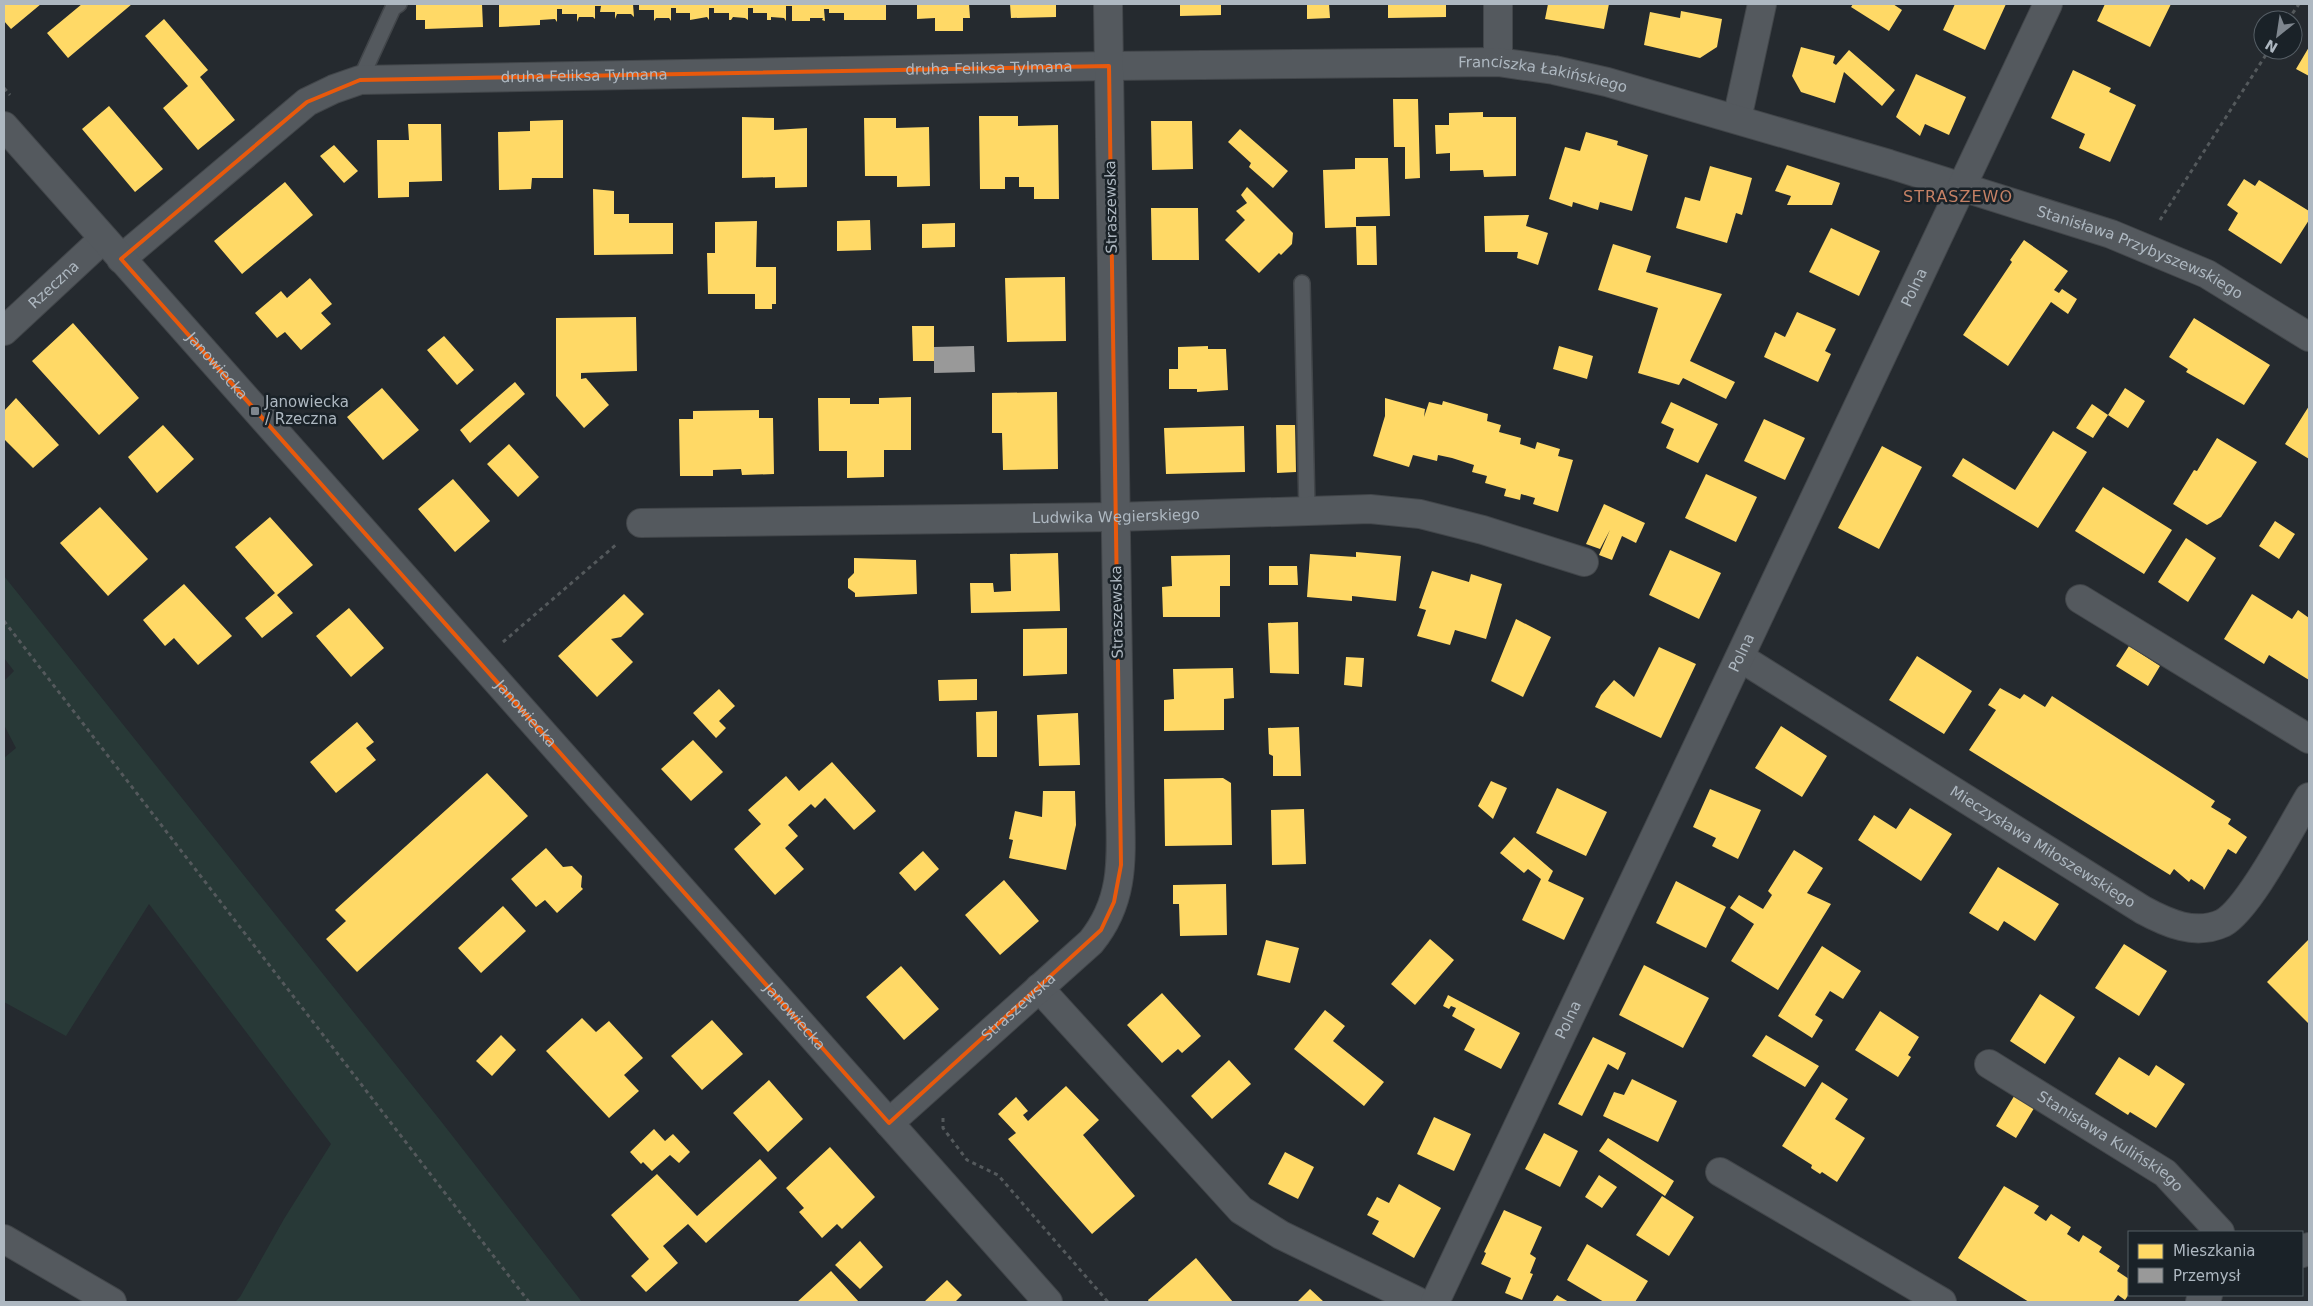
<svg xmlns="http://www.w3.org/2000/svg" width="2313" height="1306" font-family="'DejaVu Sans',sans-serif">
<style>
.green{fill:#283937}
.homes{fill:#ffd966}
.industry{fill:#999}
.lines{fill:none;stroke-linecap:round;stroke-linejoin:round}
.service-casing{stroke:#42464a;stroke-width:18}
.minor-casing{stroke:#42464a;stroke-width:30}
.tertiary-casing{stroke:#42464a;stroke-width:30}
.path{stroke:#54595c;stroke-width:3;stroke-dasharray:4 4;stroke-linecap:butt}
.service{stroke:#54595e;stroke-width:15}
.minor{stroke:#54595e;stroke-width:28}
.tertiary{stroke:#54595e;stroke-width:28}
.marked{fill:none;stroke:#e8590c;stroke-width:4;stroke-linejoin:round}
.poi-dot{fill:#7e868e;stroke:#1a2228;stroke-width:2}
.labels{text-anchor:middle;stroke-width:5;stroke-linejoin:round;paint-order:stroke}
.street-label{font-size:15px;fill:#aeb8c1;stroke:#1a2228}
.poi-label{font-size:15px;fill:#aeb8c1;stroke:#1a2228;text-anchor:start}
.neighbourhood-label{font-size:16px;letter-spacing:1px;fill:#c58165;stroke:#1a2228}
</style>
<rect width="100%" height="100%" fill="#252a2f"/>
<path class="green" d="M4 576 440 1120 582 1302H235L240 1297 284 1219 331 1144 149 904 66 1036 4 1002V758L16 748 4 725V681L14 671 4 658Z"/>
<path class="homes" d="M4 4H41L11 29 4 21Z
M82 4H132L68 58 47 33Z
M416 4H482L483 27 425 29V20H416Z
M499 4H633L634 17 631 14H617L615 19V12H600L601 6H595V19L593 17H579L577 22V14H562V9H557V22L555 19 540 20V25L499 27Z
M639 4H886V20H844V13H829V9H824L825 21 822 20 823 18H810V21H792V6H786V21L784 18 771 17V20H767V13H753V8H748V20L745 18 733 17 731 20H729V13H714V8H709V20L707 17 690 20V13H676V8H671V21L669 18H656L654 21V10H639Z
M917 4H969L970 18H963V31H935V18L917 19Z
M1010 4H1056V17L1011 18Z
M1180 4H1221V15L1180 16Z
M1307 4H1329L1330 18 1307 19Z
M1388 4H1446V17L1388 18Z
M1548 4H1609L1604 29 1545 19Z
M1853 4H1893L1902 10 1889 31 1851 7Z
M1955 4H2006L1985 50 1943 30Z
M2105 4H2171L2150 47 2097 21Z
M1681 11 1722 19 1717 47 1700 58 1644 45 1650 12 1680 18Z
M164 19 208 70 200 77 235 120 198 150 163 108 188 86 145 36Z
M1801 47 1835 56 1833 63 1836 65 1849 50 1895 90 1882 106 1844 72 1835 103 1801 92 1792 76Z
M2309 47V76L2296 69Z
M2073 70 2111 88 2109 92 2136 105 2110 162 2079 148 2085 134 2051 118Z
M1916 74 1966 97 1949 135 1925 124 1920 136 1896 117Z
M1393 99H1418L1420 178 1405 179V147H1394Z
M109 106 163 169 135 192 82 129Z
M1483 112V117H1516V176L1484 177 1483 170 1450 171V153L1436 154 1435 125H1449V113Z
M979 116H1018V126L1058 125 1059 199H1034V187H1019V177H1005V189H980Z
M742 117 774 118V130L807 128V187L775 188V177L742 178Z
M864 118H896V128L929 127 930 186 897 187V176H865Z
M563 120V178H532L531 189 499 190 498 132 530 131V121Z
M1151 121H1192L1193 169 1152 170Z
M408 124H441L442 181 409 182V197L378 198 377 140H409Z
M1240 129 1288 171 1273 188 1249 167 1251 163 1228 142Z
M1586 132 1618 141 1617 145 1648 155 1632 211 1600 202 1598 210 1573 202 1572 207 1549 199 1565 147 1580 151Z
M334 145 358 171 344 183 320 156Z
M1355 158H1388L1390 216 1356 217V227L1325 228 1323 170 1355 169Z
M1787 165 1840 183 1832 205H1787L1791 196 1775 191Z
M1710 166 1752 178 1742 215 1736 213 1727 243 1676 228 1685 197 1700 201Z
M2244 179 2255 186 2259 180 2309 211V220L2281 264 2228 230 2238 213 2227 205Z
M285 182 313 215 242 274 214 241Z
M1247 187 1293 233 1292 244 1281 255 1279 253 1259 273 1225 240 1245 220 1236 211 1247 203 1241 195Z
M593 189 614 191V214H629V223H673V254L594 255Z
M1151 208H1198L1199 260H1152Z
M1529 215 1526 226 1548 233 1538 265 1517 258 1518 252H1485L1484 216Z
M870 220 871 250 837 251V221Z
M757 221 756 267H776V304H772V309H755V294H708L707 253H715V222Z
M955 223V247L922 248V224Z
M1356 226H1376L1377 265H1357Z
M1831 228 1880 251 1859 296 1809 272Z
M2024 240 2068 271 2054 290 2059 293 2062 289 2077 299 2068 314 2051 302 2008 366 1963 335 2012 262 2010 260Z
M1613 244 1651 256 1646 272 1722 294 1690 361 1735 382 1726 399 1683 378 1679 385 1638 373 1658 308 1598 290Z
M1065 277 1066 341 1007 342 1005 278Z
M310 278 332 304 321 313 331 324 301 350 285 332 277 338 255 313 281 291 287 298Z
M1797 312 1836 329 1825 351 1831 354 1818 382 1764 357 1775 332 1785 337Z
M636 317 637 371 581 373V379L586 378 609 405 584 428 556 396V318Z
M2194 318 2270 365 2244 405 2186 372 2188 369 2169 357Z
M73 323 139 398 99 435 32 361Z
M912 326H934V361H913Z
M444 336 474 370 457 385 427 350Z
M1208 346V349H1226L1228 390 1197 392V389H1169V369H1178V347Z
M1559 346 1593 356 1587 379 1553 369Z
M515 382 525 394 470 443 460 430Z
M382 388 419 430 383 460 347 417Z
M2125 388 2145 401 2128 428 2108 415Z
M1057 392 1058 469 1003 470 1002 433H992V393Z
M911 397V450H884V477L847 478V451H819L818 398H850V404H879V398Z
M16 398 59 445 33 468 4 439V411Z
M1385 398 1425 409 1424 417 1429 402 1442 405 1443 401 1488 414 1487 421 1501 425 1499 432 1521 438 1520 444 1535 449 1537 442 1560 449 1558 456 1573 460 1558 512 1533 504 1535 498 1521 494 1520 500 1504 496 1506 489 1485 483 1487 476 1472 472 1474 465 1452 458 1438 455 1437 461 1413 455 1409 467 1373 456 1385 416Z
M1671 402 1718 424 1698 463 1666 448 1674 429 1661 423Z
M2092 404 2108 415 2093 438 2076 428Z
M2309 406V459L2285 444Z
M759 410V418H773L774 474 742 475 741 469 713 470V476H680L679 419H693V411Z
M1764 419 1805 438 1785 480 1744 461Z
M163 425 194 459 157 493 128 457Z
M1276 425H1295L1296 472 1277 473Z
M1244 426 1245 472 1166 474 1164 428Z
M2053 431 2087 452 2038 528 1952 476 1963 458 2015 490Z
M2217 438 2257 462 2221 517 2207 525 2173 504 2194 470 2197 471Z
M509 444 539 477 518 497 487 464Z
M1882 446 1922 467 1879 549 1838 528Z
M1706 474 1757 497 1736 542 1685 518Z
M453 479 490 521 455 552 418 509Z
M2103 487 2172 530 2144 574 2075 531Z
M1604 504 1645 523 1636 543 1622 536 1612 560 1599 555 1610 530 1600 549 1586 544Z
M100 507 148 559 108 596 60 543Z
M270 517 313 565 277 595 293 613 262 638 245 618 275 593 235 547Z
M2275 521 2295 534 2279 559 2259 546Z
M2186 538 2216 558 2188 602 2158 582Z
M1670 550 1721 573 1699 619 1649 595Z
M1356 552 1401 556 1396 601 1352 596V601L1307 597 1310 554 1356 557Z
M1058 553 1060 611 971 613 970 583H993L994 592 1011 591 1010 554Z
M1230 555V586H1220V617H1163L1162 587 1172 586 1171 556Z
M854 558 916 560 917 594 855 597V593L848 588V579L854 573Z
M1269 566H1297L1298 585H1269Z
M1432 571 1469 582 1471 574 1502 584 1486 639 1455 630 1450 645 1417 636 1426 610 1419 608Z
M184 584 232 636 198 665 174 638 165 646 143 620Z
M624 594 644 614 621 637 611 639 633 662 597 697 558 656Z
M2252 594 2292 619 2298 610 2309 618V680L2269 655 2264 664 2224 639Z
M349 608 384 648 351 677 316 636Z
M1516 619 1551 637 1523 697 1491 681Z
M1298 622 1299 674 1270 673 1268 623Z
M1067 628V674L1023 676V629Z
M2129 646 2160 666 2148 686 2116 666Z
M1659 647 1696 664 1661 738 1595 707 1601 695 1614 680 1634 697Z
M1917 656 1972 691 1944 734 1889 700Z
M1346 657 1364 658 1362 687 1344 685Z
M1233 668 1234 698 1224 699V730L1164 731V700L1174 699 1173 669Z
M977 679V700L939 701 938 680Z
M2000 688 2020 699 2024 694 2045 707 2052 696 2215 801 2211 807 2231 819 2228 824 2247 837 2236 854 2228 849 2204 890 2203 887 2191 879 2189 882 2174 869 2170 875 1969 750 1996 710 1988 705Z
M719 689 735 706 719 721 726 728 716 738 693 713Z
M997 711V757H977L976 712Z
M1078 713 1080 765 1039 766 1037 715Z
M357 722 374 742 366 748 376 760 336 793 310 762Z
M1781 726 1827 756 1802 797 1755 768Z
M1299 727 1301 776H1273V756L1269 754 1268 728Z
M693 740 723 772 691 801 661 769Z
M832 762 876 811 854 830 825 798 815 808 811 804 788 825 798 836 785 848 804 869 775 895 734 849 761 824 748 810 786 776 799 791Z
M487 773 528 816 357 972 326 939 346 921 335 910Z
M1223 778 1231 783 1232 845 1165 846 1164 779Z
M1491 781 1507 788 1493 819 1478 806Z
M1557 788 1607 812 1586 856 1536 833Z
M1710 789 1761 810 1738 859 1712 846 1716 838 1693 827Z
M1043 791H1075L1076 825 1066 870 1009 858 1013 840 1009 839 1015 811 1042 817Z
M1910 808 1952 834 1921 881 1858 840 1874 815 1896 829Z
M1304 809 1306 864 1272 865 1271 810Z
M1514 837 1553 871 1548 881 1584 898 1564 940 1522 920 1541 879 1528 869 1524 873 1500 853Z
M546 848 563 867 572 866 582 876 581 887 583 889 557 913 545 900 536 907 511 879Z
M1794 850 1823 868 1807 893 1831 904 1778 990 1731 961 1754 924 1730 908 1739 895 1763 909 1772 895 1768 891Z
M923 851 939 869 915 891 899 873Z
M1998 867 2059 904 2035 941 2004 921 1998 931 1969 913Z
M1004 880 1039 921 1000 955 965 915Z
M1676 881 1726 907 1706 948 1656 923Z
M1226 884 1227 935 1180 936 1179 904H1173V885Z
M503 906 526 931 481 973 458 948Z
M1430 939 1454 960 1415 1005 1391 984Z
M2309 939V1024L2267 982Z
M1266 940 1299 948 1290 983 1257 975Z
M2124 944 2167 971 2139 1016 2095 988Z
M1822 946 1861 971 1843 999 1830 991 1815 1015 1823 1020 1812 1038 1778 1016Z
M1644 965 1709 998 1683 1048 1619 1015Z
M901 966 939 1009 904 1040 866 997Z
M1162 993 1201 1036 1182 1053 1178 1049 1162 1063 1127 1025Z
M2040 994 2075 1017 2045 1064 2010 1041Z
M1448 995 1520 1033 1501 1069 1464 1050 1475 1029 1452 1016 1456 1008 1451 1006 1449 1009 1443 1006Z
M1325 1010 1345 1026 1333 1041 1384 1082 1364 1106 1294 1049Z
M1880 1011 1919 1037 1908 1055 1911 1057 1898 1077 1855 1050Z
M582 1018 596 1032 609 1021 643 1058 624 1075 639 1091 609 1118 546 1051Z
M712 1020 743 1054 702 1090 671 1056Z
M501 1035 516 1050 492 1076 476 1061Z
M1766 1035 1819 1066 1805 1087 1752 1056Z
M1593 1037 1626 1053 1618 1070 1608 1064 1582 1116 1558 1104Z
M2119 1057 2149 1076 2156 1065 2185 1084 2156 1128 2130 1112 2128 1115 2095 1094Z
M1229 1060 1251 1084 1212 1119 1191 1096Z
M1632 1079 1677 1101 1658 1142 1603 1116 1614 1092 1624 1095Z
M769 1080 803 1119 768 1152 733 1113Z
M1822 1082 1848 1099 1835 1119 1865 1138 1837 1182 1822 1172 1820 1174 1811 1168 1812 1165 1782 1146Z
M1066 1086 1099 1120 1083 1135 1135 1196 1092 1234 1008 1139 1016 1133 998 1114 1016 1097 1028 1111 1023 1115 1028 1121Z
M2016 1093 2036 1105 2016 1138 1996 1126Z
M1434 1117 1471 1134 1454 1171 1417 1154Z
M654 1129 665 1141 673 1134 690 1152 679 1163 670 1155 652 1171 643 1162 641 1164 630 1152Z
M1544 1133 1578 1151 1560 1187 1525 1169Z
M1608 1138 1674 1181 1665 1196 1599 1151Z
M830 1147 875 1197 842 1229 837 1224 822 1238 799 1212 804 1208 786 1188Z
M1285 1152 1314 1167 1298 1199 1268 1184Z
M760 1159 777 1178 706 1243 688 1224 663 1246 678 1263 646 1292 631 1276 649 1259 611 1215 657 1174 697 1216Z
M1599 1175 1617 1187 1602 1208 1585 1197Z
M1399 1184 1441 1208 1414 1258 1372 1234 1379 1221 1367 1215 1377 1197 1389 1203Z
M2004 1186 2039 1206 2034 1213 2046 1221 2051 1214 2071 1227 2067 1234 2079 1242 2083 1235 2102 1247 2099 1252 2120 1266 2117 1271 2129 1279V1294L2125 1300 2118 1295 2113 1302H2029L1958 1258Z
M1662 1196 1694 1217 1669 1256 1636 1235Z
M1504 1210 1542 1227 1530 1254 1536 1258 1530 1273 1533 1274 1522 1300 1505 1293 1511 1278 1481 1264 1486 1253 1484 1252Z
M860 1241 883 1267 860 1289 835 1265Z
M1587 1244 1648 1281 1635 1302H1604L1567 1280Z
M1196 1258 1233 1302H1149L1148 1300Z
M831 1271 859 1302H797Z
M947 1280 962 1295 955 1302H924Z
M1310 1289 1324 1302H1297Z
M1557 1295 1569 1302H1552Z"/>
<path class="industry" d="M974 346 975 372 934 373V347Z"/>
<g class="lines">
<defs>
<path id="service" d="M360 80 393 8 399 4
M1302 283 1307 510"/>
<g id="minor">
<path d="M1498 4V62"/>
<path d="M1737 119 1762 4"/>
<path id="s1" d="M121 259 307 102 334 89 360 80 1109 66 1498 62 1554 70 1607 82 1889 164 2111 234 2207 274 2309 337"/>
<path id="s2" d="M4 331 103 239"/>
<path id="s3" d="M641 523 1115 517 1370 509 1420 514 1483 530 1584 562"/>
<path d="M2080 599 2309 739"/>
<path id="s4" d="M1741 658 2143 910C2167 923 2195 936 2223 923 2249 909 2292 825 2309 797"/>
<path d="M1039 988 1241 1210 1281 1235 1419 1302"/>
<path id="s5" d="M1989 1064 2165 1173 2220 1232"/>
<path id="s6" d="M889 1123 1091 942C1126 899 1121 855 1120 803L1108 4"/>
<path d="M1720 1172 1942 1302"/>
<path d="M4 1239 112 1302"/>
<path d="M2302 1253 2309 1247"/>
<path id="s7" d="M1435 1302 2048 4"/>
<path d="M2200 1302 2208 1295"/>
</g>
<g id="tertiary">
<path id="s8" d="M4 126 1048 1302"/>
</g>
</defs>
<use href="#service" class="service-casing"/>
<use href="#minor" class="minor-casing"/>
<use href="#tertiary" class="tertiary-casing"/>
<path class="path" d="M2288 20 2299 4
M4 88 10 95
M2160 220 2269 50
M4 621 529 1302
M503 642 618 543
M943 1118V1128L967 1160 998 1175 1108 1302"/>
<use href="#service" class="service"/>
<use href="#minor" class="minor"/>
<use href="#tertiary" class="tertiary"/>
</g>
<path class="marked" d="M1109 66 1121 865 1114 902 1101 930 889 1123 121 259 307 102 360 80Z"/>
<rect class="poi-dot" x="250" y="406" width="10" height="10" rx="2.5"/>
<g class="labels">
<g class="street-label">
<text dy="5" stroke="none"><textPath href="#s1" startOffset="930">druha Feliksa Tylmana</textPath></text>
<text dy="5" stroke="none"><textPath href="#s1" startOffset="525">druha Feliksa Tylmana</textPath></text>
<text dy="5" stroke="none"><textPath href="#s1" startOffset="1485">Franciszka Łakińskiego</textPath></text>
<text transform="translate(1111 207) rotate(-91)" y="5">Straszewska</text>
<text dy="5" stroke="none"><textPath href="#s1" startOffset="2110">Stanisława Przybyszewskiego</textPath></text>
<text dy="5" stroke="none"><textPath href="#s2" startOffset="68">Rzeczna</textPath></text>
<text dy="5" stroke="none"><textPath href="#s7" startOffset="1122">Polna</textPath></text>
<text dy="5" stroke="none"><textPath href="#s8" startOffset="321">Janowiecka</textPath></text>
<text dy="5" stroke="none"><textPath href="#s3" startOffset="475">Ludwika Węgierskiego</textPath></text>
<text transform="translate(1117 612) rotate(-91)" y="5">Straszewska</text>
<text dy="5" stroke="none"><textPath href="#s7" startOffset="718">Polna</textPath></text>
<text dy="5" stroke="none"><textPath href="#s8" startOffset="786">Janowiecka</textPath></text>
<text dy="5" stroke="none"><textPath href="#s4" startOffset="356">Mieczysława Miłoszewskiego</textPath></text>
<text dy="5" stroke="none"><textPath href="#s6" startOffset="174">Straszewska</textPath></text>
<text dy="5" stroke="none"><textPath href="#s8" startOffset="1191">Janowiecka</textPath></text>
<text dy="5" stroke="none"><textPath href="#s7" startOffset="312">Polna</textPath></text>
<text dy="5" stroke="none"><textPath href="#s5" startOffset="144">Stanisława Kulińskiego</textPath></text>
</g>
<g class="poi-label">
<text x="265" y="407">Janowiecka<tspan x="265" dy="17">/ Rzeczna</tspan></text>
</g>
<g class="neighbourhood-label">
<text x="1958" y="202">STRASZEWO</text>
</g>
</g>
<rect width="2313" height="1306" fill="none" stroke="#aeb8c1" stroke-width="10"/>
<rect x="2128" y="1231" width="175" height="65" fill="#1a2228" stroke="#555e65"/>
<rect x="2138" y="1244" width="25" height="15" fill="#ffd966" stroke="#555e65"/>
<text x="2173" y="1256" font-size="15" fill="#aeb8c1">Mieszkania</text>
<rect x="2138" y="1268" width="25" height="15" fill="#999999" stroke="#555e65"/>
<text x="2173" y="1281" font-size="15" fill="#aeb8c1">Przemysł</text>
<g transform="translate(2278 35) rotate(210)"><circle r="24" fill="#1a2228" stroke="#555e65"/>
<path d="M0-4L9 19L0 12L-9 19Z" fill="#7e868e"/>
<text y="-8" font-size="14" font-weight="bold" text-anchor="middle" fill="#aeb8c1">N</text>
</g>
</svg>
